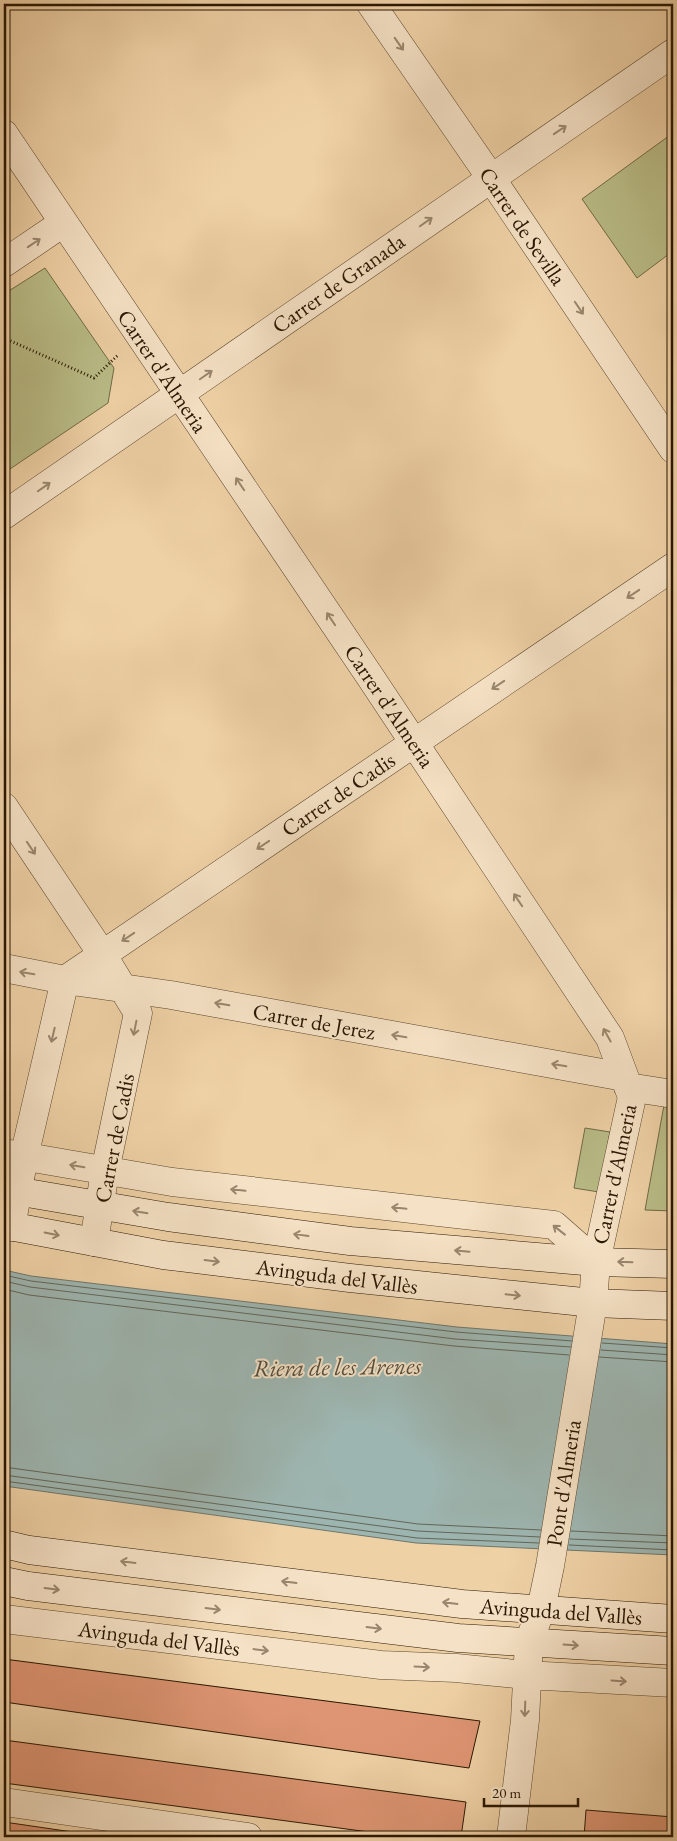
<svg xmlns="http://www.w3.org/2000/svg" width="677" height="1841" font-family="'EB Garamond',serif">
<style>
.green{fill:#b9bc87;stroke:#716a44}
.water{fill:#9db5b0;stroke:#6f766a}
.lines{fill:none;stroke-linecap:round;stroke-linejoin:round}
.shore{stroke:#636659;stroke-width:1}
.building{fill:#de9573;stroke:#291702}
.street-casing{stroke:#5a462b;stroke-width:29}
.secondary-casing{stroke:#291702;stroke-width:29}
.path{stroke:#291702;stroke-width:3;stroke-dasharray:1 2.5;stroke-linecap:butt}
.street{stroke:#f5e1c5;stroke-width:28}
.secondary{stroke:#f5e1c5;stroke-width:28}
.oneway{stroke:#99866d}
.labels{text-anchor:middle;stroke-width:4;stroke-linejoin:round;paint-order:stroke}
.street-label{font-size:22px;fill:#291702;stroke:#f5e1c5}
.water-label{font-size:24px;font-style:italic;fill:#524e3f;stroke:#f5e1c5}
</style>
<rect width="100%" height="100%" fill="#efd1a6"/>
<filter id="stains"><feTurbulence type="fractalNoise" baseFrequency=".004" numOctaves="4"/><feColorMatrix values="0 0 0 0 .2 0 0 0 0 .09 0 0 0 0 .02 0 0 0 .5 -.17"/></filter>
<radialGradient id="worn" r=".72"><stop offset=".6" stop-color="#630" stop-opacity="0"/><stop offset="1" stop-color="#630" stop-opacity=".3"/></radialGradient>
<path class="green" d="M673 133V251L637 278 582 199Z
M45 268 114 368 108 403 4 473V294Z
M664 1105 673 1107V1211L645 1210Z
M585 1128 610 1132 599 1192 574 1188Z"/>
<path class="water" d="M4 1270 31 1276 457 1327 673 1344V1555L416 1543 4 1486Z"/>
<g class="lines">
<path class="shore" d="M4 1275 31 1281 456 1332 572 1341
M4 1281 30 1287 455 1339 571 1347
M4 1289 29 1295 454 1346 569 1355
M602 1343 673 1348
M601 1350 673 1355
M599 1357 673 1362
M4 1467 418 1524 541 1530
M4 1475 417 1531 540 1537
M4 1481 417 1538 539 1543
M571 1531 673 1536
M570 1539 673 1543
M569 1545 673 1550"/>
</g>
<path class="building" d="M4 1659 480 1721 469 1768 4 1702Z
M4 1740 466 1802 461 1837H406L4 1783Z
M586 1810 673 1817V1837H584Z
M4 1822 107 1837H4Z"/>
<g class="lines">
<defs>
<path id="street" d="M371 4 491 178 673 449
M4 134 371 678 610 1038 632 1097 596 1262 593 1303 550 1566 541 1609 529 1642 525 1720 511 1837
M4 263 63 223
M4 515 673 53
M4 807 102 954 138 1013 105 1171 94 1242
M4 968 65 980 171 995 624 1077
M628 1087 673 1094
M4 1153 172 1182 554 1225 596 1262
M11 1227 24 1157 65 980 673 567
M4 1619 381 1665 456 1668 526 1675 673 1683
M4 1802 248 1837"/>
<path id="secondary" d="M4 1189 168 1217 350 1241 596 1262 673 1264
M4 1225 163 1255 350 1278 593 1303 673 1306
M4 1544 29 1550 462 1604 673 1619
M4 1581 28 1586 458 1638 673 1651"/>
</defs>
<use href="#street" class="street-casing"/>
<use href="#secondary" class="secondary-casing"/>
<path class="path" d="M4 338 94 378 118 355"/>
<use href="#street" class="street"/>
<use href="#secondary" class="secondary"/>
</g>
<defs><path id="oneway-shaft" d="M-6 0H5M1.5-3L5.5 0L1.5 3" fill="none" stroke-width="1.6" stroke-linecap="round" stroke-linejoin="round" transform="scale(1.25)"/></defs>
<g class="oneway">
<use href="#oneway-shaft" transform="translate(399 44) rotate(55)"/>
<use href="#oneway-shaft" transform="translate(560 130) rotate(-34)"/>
<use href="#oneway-shaft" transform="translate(426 222) rotate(-35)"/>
<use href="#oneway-shaft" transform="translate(34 243) rotate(-34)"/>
<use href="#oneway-shaft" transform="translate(579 308) rotate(56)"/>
<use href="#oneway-shaft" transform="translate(206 375) rotate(-35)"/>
<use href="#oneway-shaft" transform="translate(240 484) rotate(-124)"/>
<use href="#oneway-shaft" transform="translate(44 487) rotate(-35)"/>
<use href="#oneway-shaft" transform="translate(633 594) rotate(146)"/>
<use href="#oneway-shaft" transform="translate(331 619) rotate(-124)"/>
<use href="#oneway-shaft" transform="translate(498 685) rotate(146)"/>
<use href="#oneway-shaft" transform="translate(263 845) rotate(146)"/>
<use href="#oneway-shaft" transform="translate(31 848) rotate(56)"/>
<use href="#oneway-shaft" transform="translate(518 900) rotate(-124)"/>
<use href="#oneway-shaft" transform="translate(128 937) rotate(146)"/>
<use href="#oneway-shaft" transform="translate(27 973) rotate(-170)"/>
<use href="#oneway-shaft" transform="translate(222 1004) rotate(-170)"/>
<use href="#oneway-shaft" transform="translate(135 1028) rotate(101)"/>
<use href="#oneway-shaft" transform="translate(53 1035) rotate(103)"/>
<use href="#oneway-shaft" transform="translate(607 1035) rotate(-119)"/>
<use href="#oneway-shaft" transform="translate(399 1036) rotate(-170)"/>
<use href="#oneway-shaft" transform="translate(559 1065) rotate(-170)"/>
<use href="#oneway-shaft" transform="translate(77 1166) rotate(-170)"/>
<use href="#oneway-shaft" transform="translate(238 1190) rotate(-174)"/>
<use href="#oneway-shaft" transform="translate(399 1208) rotate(-174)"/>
<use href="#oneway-shaft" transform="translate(140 1212) rotate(-171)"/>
<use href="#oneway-shaft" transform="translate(559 1230) rotate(-142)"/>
<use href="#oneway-shaft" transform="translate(52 1234) rotate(11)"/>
<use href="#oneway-shaft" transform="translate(301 1235) rotate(-172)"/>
<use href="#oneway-shaft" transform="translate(462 1251) rotate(-175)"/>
<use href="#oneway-shaft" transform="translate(212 1261) rotate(7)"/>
<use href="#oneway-shaft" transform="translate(625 1262) rotate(-178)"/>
<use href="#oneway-shaft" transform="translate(513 1295) rotate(6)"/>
<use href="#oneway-shaft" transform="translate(128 1562) rotate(-173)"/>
<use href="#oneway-shaft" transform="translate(289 1582) rotate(-173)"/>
<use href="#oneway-shaft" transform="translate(52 1589) rotate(7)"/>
<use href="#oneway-shaft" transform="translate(450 1603) rotate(-173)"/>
<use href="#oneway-shaft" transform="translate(213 1609) rotate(7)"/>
<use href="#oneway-shaft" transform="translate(374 1628) rotate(7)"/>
<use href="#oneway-shaft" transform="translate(571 1645) rotate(4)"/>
<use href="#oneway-shaft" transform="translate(261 1650) rotate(7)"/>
<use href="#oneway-shaft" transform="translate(422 1667) rotate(3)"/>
<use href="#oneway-shaft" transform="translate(619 1681) rotate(4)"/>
<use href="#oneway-shaft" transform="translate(525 1709) rotate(92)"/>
</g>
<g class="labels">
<g class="street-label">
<text transform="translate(523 226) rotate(56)" y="8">Carrer de Sevilla</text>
<text transform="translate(338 283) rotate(-35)" y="8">Carrer de Granada</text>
<text transform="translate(163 371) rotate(56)" y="8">Carrer d'Almeria</text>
<text transform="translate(390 706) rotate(56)" y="8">Carrer d'Almeria</text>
<text transform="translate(338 794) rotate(-34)" y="8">Carrer de Cadis</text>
<text transform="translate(314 1021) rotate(10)" y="8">Carrer de Jerez</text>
<text transform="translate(114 1138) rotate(-79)" y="8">Carrer de Cadis</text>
<text transform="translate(614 1174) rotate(-78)" y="8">Carrer d'Almeria</text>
<text transform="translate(337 1276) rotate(7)" y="8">Avinguda del Vallès</text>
<text transform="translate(563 1483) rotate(-81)" y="8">Pont d'Almeria</text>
<text transform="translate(561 1611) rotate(4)" y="8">Avinguda del Vallès</text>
<text transform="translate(159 1638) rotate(7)" y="8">Avinguda del Vallès</text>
</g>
<g class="water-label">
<text transform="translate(337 1367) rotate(-1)" y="8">Riera de les Arenes</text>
</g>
</g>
<rect width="677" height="1841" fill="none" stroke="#efd1a6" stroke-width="20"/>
<rect x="5" y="5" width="667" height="1831" fill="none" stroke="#291702" stroke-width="2.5"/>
<rect x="10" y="10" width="657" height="1821" fill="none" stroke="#291702"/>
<path d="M484 1798v8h94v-8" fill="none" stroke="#291702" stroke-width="2.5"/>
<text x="492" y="1798" font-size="15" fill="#291702" stroke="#f5e1c5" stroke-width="4" paint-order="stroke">20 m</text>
<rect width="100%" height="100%" filter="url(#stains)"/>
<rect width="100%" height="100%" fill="url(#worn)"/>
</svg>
